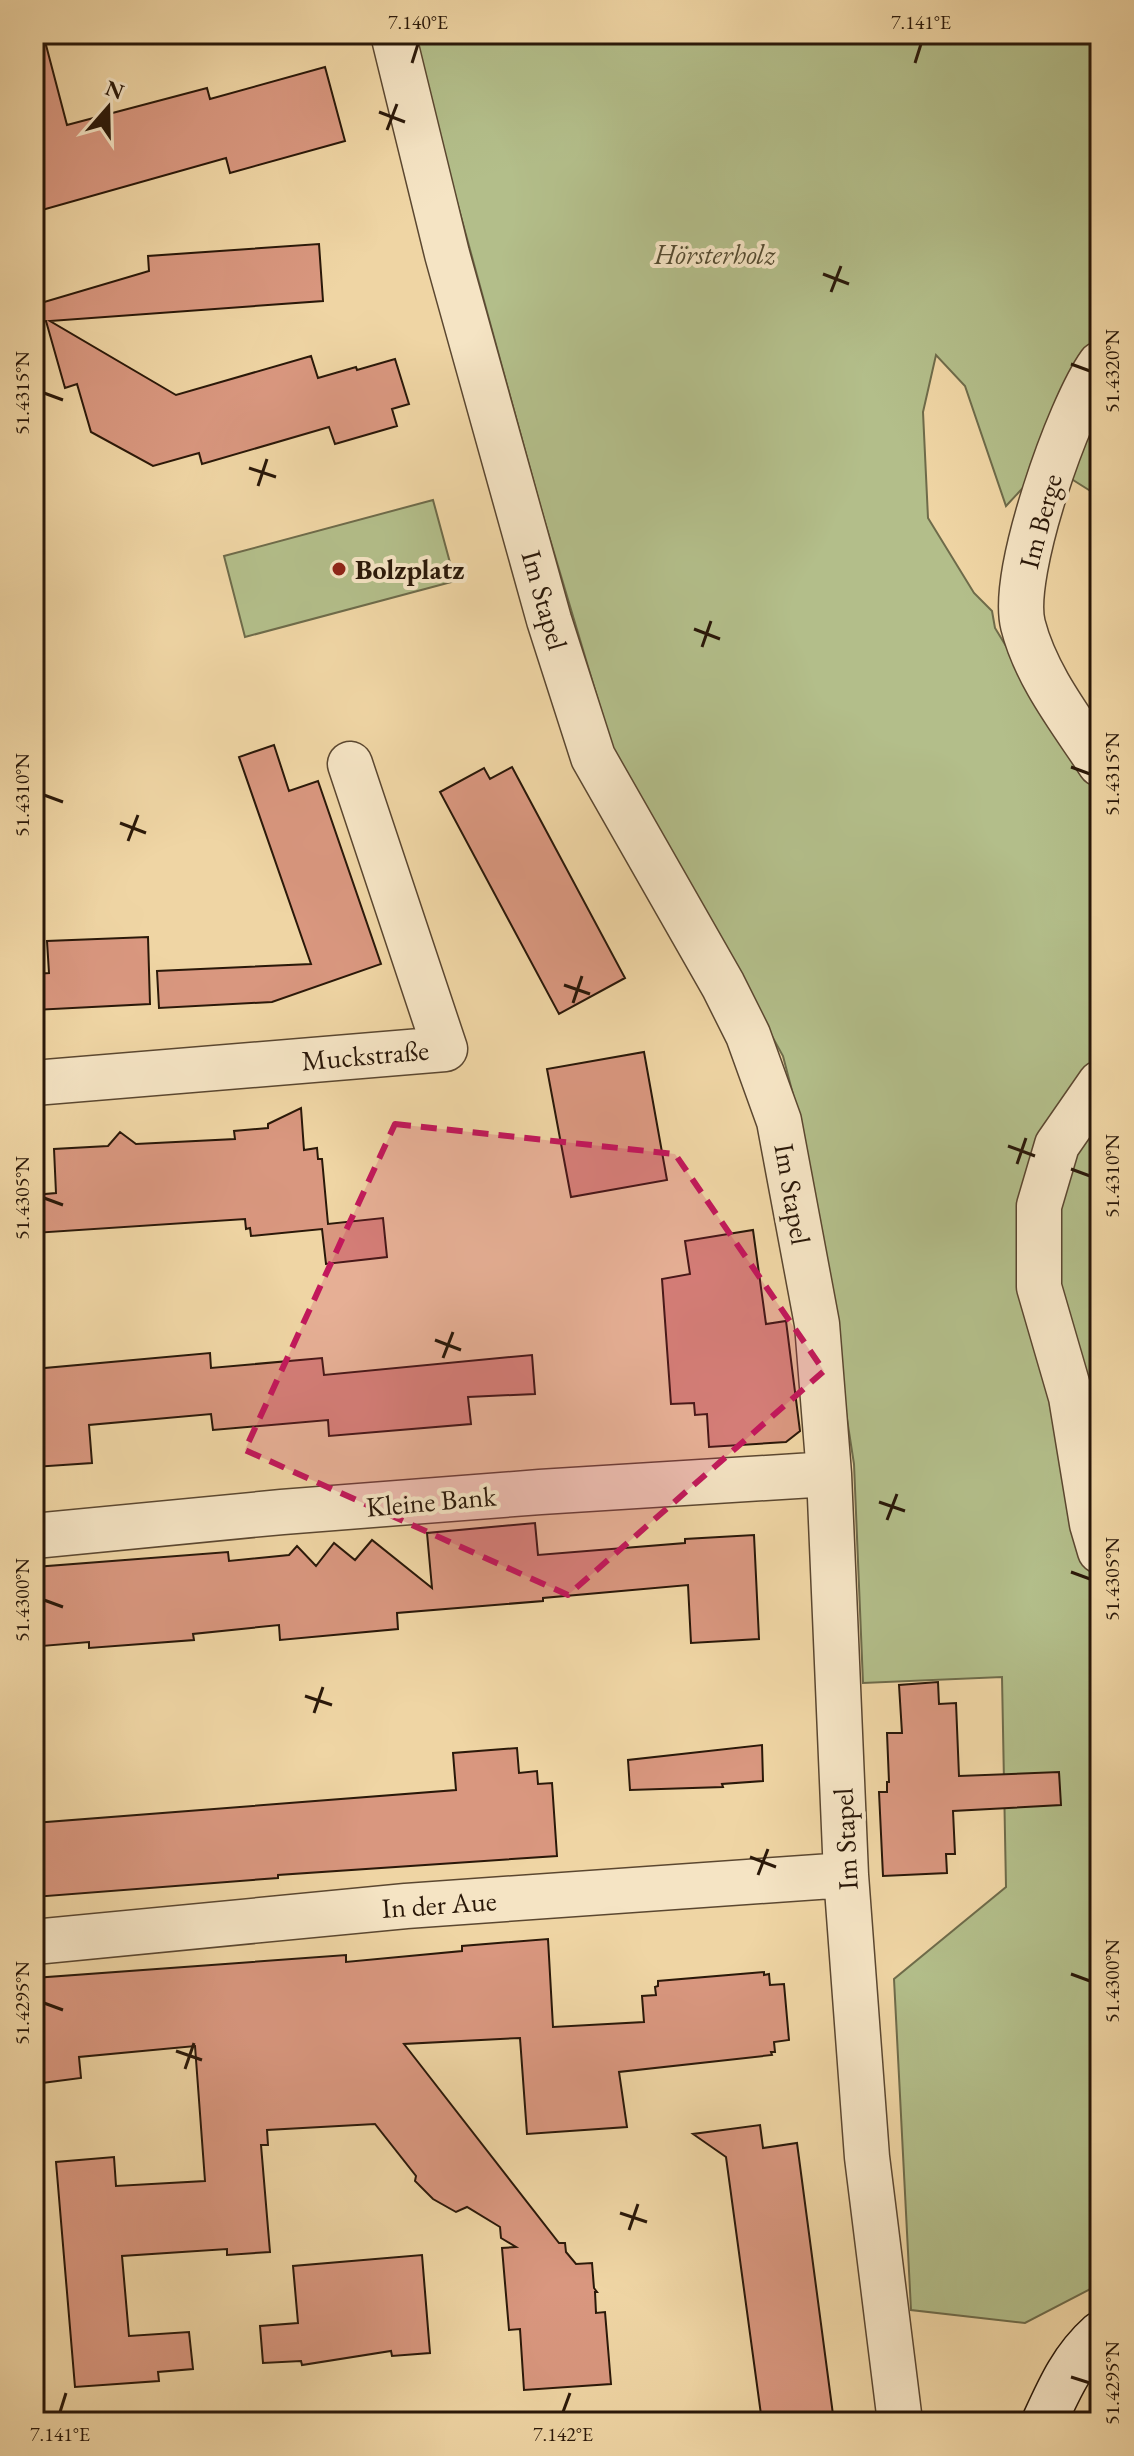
<svg xmlns="http://www.w3.org/2000/svg" width="1134" height="2456" font-family="'EB Garamond',serif">
<style>
.green{fill:#b3be8a;stroke:#6e6b4a;stroke-width:2}
.building{fill:#d9977f;stroke:#2a1809;stroke-width:2}
.lines{fill:none;stroke-linecap:round;stroke-linejoin:round}
.street-casing{stroke:#5b4730;stroke-width:47}
.secondary-casing{stroke:#2a1809;stroke-width:47}
.street{stroke:#f5e4c4;stroke-width:44}
.secondary{stroke:#f5e4c4;stroke-width:44}
.marked{fill:#c2185b;fill-opacity:0.2;stroke:#c2185b;stroke-width:6;stroke-dasharray:16 10;stroke-linejoin:round}
.ticks{fill:none;stroke:#2a1809;stroke-width:3}
.poi-dot{fill:#8f2418;stroke:#f5e4c4;stroke-width:3}
.labels{text-anchor:middle;stroke-width:8;stroke-linejoin:round;paint-order:stroke}
.park-label{font-size:28px;font-style:italic;fill:#534a30;stroke:#f5e4c4}
.street-label{font-size:28px;fill:#2a1809;stroke:#f5e4c4}
.poi-label{font-size:28px;font-weight:bold;fill:#2a1809;stroke:#f5e4c4;text-anchor:start}
.neatline{fill:none;stroke:#2a1809;stroke-width:3}
.ticks-label{font-size:20px;text-anchor:middle;fill:#2a1809}
</style>
<rect width="100%" height="100%" fill="#efd5a4"/>
<filter id="stains"><feTurbulence type="fractalNoise" baseFrequency=".0025" numOctaves="4"/><feColorMatrix values="0 0 0 0 .2 0 0 0 0 .09 0 0 0 0 .02 0 0 0 .5 -.17"/></filter>
<radialGradient id="worn" r=".72"><stop offset=".6" stop-color="#630" stop-opacity="0"/><stop offset="1" stop-color="#630" stop-opacity=".3"/></radialGradient>
<path class="green" d="M411 34H1100V497L1046 463 1006 506 965 386 936 355 923 412 928 518 974 593 992 611 995 628 1023 674 1100 733V2284L1025 2323 911 2310 894 1979 1006 1887 1002 1677 863 1683 854 1464 802 1129 783 1056 612 747 541 509Z
M433 500 455 581 245 637 224 556Z"/>
<path class="building" d="M46 45 67 125 207 88 210 99 325 67 345 141 230 173 226 158 42 210 34 179V47Z
M319 244 323 301 50 321 176 395 311 356 318 378 356 367 357 370 395 359 409 404 392 409 397 426 335 444 329 427 202 464 199 453 153 466 91 432 77 384 65 388 46 321 34 322V305L149 271 148 256Z
M274 745 289 791 318 781 381 964 272 1002 159 1008 157 971 311 964 239 757Z
M512 767 625 978 559 1014 440 792 484 768 490 779Z
M148 937 150 1004 34 1010V974L49 973 47 941Z
M644 1052 667 1180 571 1197 547 1069Z
M301 1108 304 1150 317 1148 318 1159H322L328 1224 383 1218 387 1257 326 1264 322 1229 251 1236 250 1228 246 1229 245 1219 34 1233V1195L56 1193 54 1149 108 1146 120 1132 136 1144 235 1139 234 1131 268 1128V1124Z
M753 1230 766 1324 786 1321 800 1431 786 1442 709 1447 707 1414 695 1415 694 1403 671 1404 662 1279 690 1274 685 1241Z
M210 1353 211 1368 322 1358 324 1375 532 1355 535 1394 468 1397 471 1424 329 1436 328 1420 213 1430 211 1414 89 1425 92 1463 34 1467V1369Z
M535 1523 538 1555 685 1543V1539L754 1535 759 1639 691 1643 688 1585 543 1598V1601L397 1613 398 1629 280 1640 279 1625 193 1634 194 1640 89 1648V1642L42 1646 35 1567 228 1552 229 1561 289 1555 297 1546 316 1566 334 1543 355 1560 372 1540 432 1588 427 1533Z
M938 1682 939 1704 956 1703 959 1776 1059 1772 1061 1805 953 1811 955 1854H946L947 1873 883 1876 879 1792H887V1782H889L887 1733H902L899 1685Z
M762 1745 763 1781 722 1784 723 1787 630 1790 628 1760Z
M517 1748 519 1773 537 1771 538 1784 552 1783 557 1856 278 1875V1878L34 1897V1823L456 1790 453 1753Z
M548 1939 553 2027 644 2022 642 1996 656 1995 655 1987 658 1986V1981L764 1972V1975L769 1974 770 1985 784 1984 789 2040 774 2042 775 2052H771L772 2055 619 2072 627 2127 527 2134 520 2038 404 2044 559 2243H565L566 2252 576 2264 592 2263 594 2288 597 2292H595L596 2313 605 2312 611 2384 524 2390 520 2329 509 2330 502 2248 516 2247 501 2238 500 2227 467 2207 456 2212 433 2199 415 2181 416 2176 375 2124 267 2130 268 2145H261L270 2252 227 2255V2249L122 2256 129 2336 189 2332 193 2369 158 2372 159 2381 75 2387 56 2162 114 2157 116 2186 205 2181 195 2046 79 2057 81 2078 34 2084V1978L346 1955V1962L462 1951V1946Z
M760 2125 763 2148 797 2143 834 2422H762L726 2157 693 2134Z
M422 2255 430 2353 392 2356 391 2351 302 2365 301 2361 263 2363 260 2326 298 2323 293 2266Z"/>
<g class="lines">
<defs>
<path id="street" d="M393 34 447 254 549 620 593 757 723 985 748 1035 779 1121 817 1324 829 1474 846 1875 867 2157 900 2422
M1100 364C1069 407 1010 574 1023 625 1036 676 1071 720 1100 764
M34 1083 445 1049 350 764
M1100 1083 1057 1145 1039 1206V1287L1071 1397 1092 1524 1100 1551
M34 1536 282 1512 540 1492 829 1474
M34 1942 406 1906 846 1875"/>
<path id="secondary" d="M1044 2422C1059 2389 1072 2359 1100 2334"/>
</defs>
<use href="#street" class="street-casing"/>
<use href="#secondary" class="secondary-casing"/>
<use href="#street" class="street"/>
<use href="#secondary" class="secondary"/>
</g>
<path class="marked" d="M395 1124 675 1154 824 1371 568 1595 245 1450Z"/>
<path class="ticks" d="M412 63 418 44M915 63 921 44M379 112 405 122M387 130 397 104M823 274 849 284M831 292 841 266M1071 364 1090 371M44 393 63 400M249 468 276 477M258 486 267 459M694 629 720 639M702 647 711 621M1071 767 1090 774M44 795 63 802M120 823 146 833M128 841 138 815M564 985 590 994M573 1003 582 976M1008 1146 1035 1156M1017 1164 1026 1138M1071 1169 1090 1176M44 1198 63 1205M435 1340 461 1350M443 1358 453 1332M879 1502 905 1511M887 1520 897 1494M1071 1572 1090 1579M44 1600 63 1607M305 1696 332 1705M314 1713 323 1687M750 1857 776 1867M758 1875 768 1849M1071 1974 1090 1981M44 2003 63 2010M176 2051 202 2060M185 2069 194 2043M620 2213 647 2222M629 2230 638 2204M1071 2377 1090 2383M60 2412 66 2393M563 2412 570 2393"/>
<circle class="poi-dot" cx="339" cy="569" r="8"/>
<g class="labels">
<g class="park-label">
<text x="715" y="264">Hörsterholz</text>
</g>
<g class="street-label">
<text transform="translate(1040 521) rotate(-75)" y="10">Im Berge</text>
<text transform="translate(545 600) rotate(74)" y="10">Im Stapel</text>
<text transform="translate(365 1055) rotate(-5)" y="10">Muckstraße</text>
<text transform="translate(793 1194) rotate(80)" y="10">Im Stapel</text>
<text transform="translate(431 1501) rotate(-5)" y="10">Kleine Bank</text>
<text transform="translate(845 1839) rotate(-93)" y="10">Im Stapel</text>
<text transform="translate(439 1904) rotate(-4)" y="10">In der Aue</text>
</g>
<g class="poi-label">
<text x="355" y="579">Bolzplatz</text>
</g>
</g>
<rect width="1134" height="2456" fill="none" stroke="#efd5a4" stroke-width="88"/>
<g transform="translate(108 108) rotate(20)" stroke="#f5e4c4" stroke-width="6" paint-order="stroke">
<path d="M0-6L14 30L0 20L-14 30Z" fill="#2a1809"/>
<text y="-12" font-size="22" font-weight="bold" text-anchor="middle" fill="#2a1809">N</text>
</g>
<rect x="44" y="44" width="1046" height="2368" class="neatline"/>
<g class="ticks-label">
<text x="418" y="29">7.140°E</text>
<text x="921" y="29">7.141°E</text>
<text transform="translate(1112 371) rotate(-90)" y="7">51.4320°N</text>
<text transform="translate(22 393) rotate(-90)" y="7">51.4315°N</text>
<text transform="translate(1112 774) rotate(-90)" y="7">51.4315°N</text>
<text transform="translate(22 795) rotate(-90)" y="7">51.4310°N</text>
<text transform="translate(1112 1176) rotate(-90)" y="7">51.4310°N</text>
<text transform="translate(22 1198) rotate(-90)" y="7">51.4305°N</text>
<text transform="translate(1112 1579) rotate(-90)" y="7">51.4305°N</text>
<text transform="translate(22 1600) rotate(-90)" y="7">51.4300°N</text>
<text transform="translate(1112 1981) rotate(-90)" y="7">51.4300°N</text>
<text transform="translate(22 2003) rotate(-90)" y="7">51.4295°N</text>
<text transform="translate(1112 2383) rotate(-90)" y="7">51.4295°N</text>
<text x="60" y="2441">7.141°E</text>
<text x="563" y="2441">7.142°E</text>
</g>
<rect width="100%" height="100%" filter="url(#stains)"/>
<rect width="100%" height="100%" fill="url(#worn)"/>
</svg>
